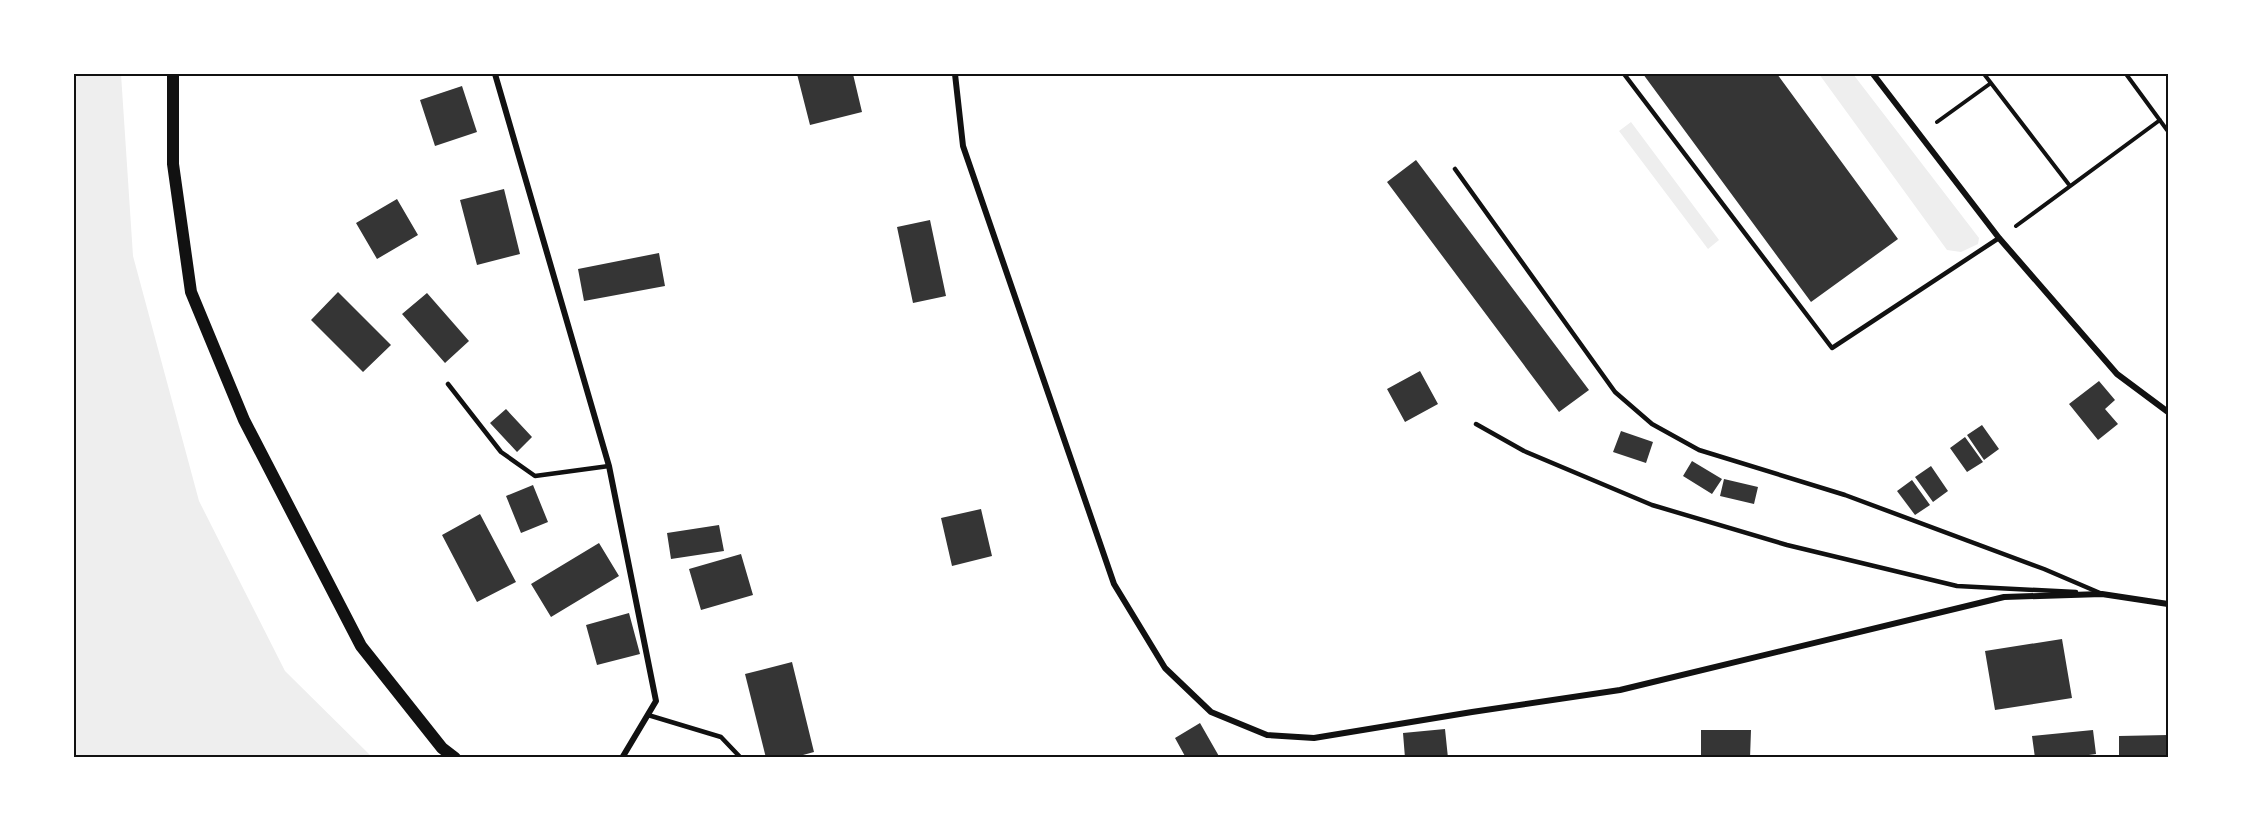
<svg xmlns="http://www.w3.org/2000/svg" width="2242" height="831" font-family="Mulish,sans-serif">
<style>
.green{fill:#eee}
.building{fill:#353535}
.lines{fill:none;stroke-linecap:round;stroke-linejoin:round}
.path{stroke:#111;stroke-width:4}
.service{stroke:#111;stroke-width:4.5}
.minor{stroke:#111;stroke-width:6}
.secondary{stroke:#111;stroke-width:12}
.neatline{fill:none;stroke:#111;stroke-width:2}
</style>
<rect width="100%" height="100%" fill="#fff"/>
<path class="green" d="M74 74H121L133 256 199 501 285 671 372 757H74Z
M1819 74H1853L1979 238 1978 244 1961 252 1947 250Z
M1631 122 1719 240 1708 249 1619 131Z"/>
<path class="building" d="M797 74H853L862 112 810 125Z
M1643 74H1777L1898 239 1811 302Z
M462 86 477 132 435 146 420 100Z
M1416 160 1589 390 1559 412 1387 182Z
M504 189 520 254 477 265 460 200Z
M397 199 418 235 377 259 356 223Z
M930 220 946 296 913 303 897 227Z
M659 253 665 286 584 301 578 269Z
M338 292 391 345 363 372 311 320Z
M427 293 469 341 445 363 402 314Z
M1420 371 1438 404 1405 422 1387 389Z
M2099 381 2115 400 2105 409 2118 424 2098 440 2069 404Z
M506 409 532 437 517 452 490 423Z
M1982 425 1999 449 1984 460 1967 435Z
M1621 431 1653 442 1646 463 1613 452Z
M1965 437 1983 462 1967 472 1950 448Z
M1692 461 1722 479 1712 494 1683 476Z
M1931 466 1948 491 1933 502 1915 477Z
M1724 479 1758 487 1754 504 1720 496Z
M1912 480 1930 505 1915 515 1897 491Z
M533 485 548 522 521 533 506 496Z
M981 509 992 556 952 566 941 518Z
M480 514 516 582 477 602 442 535Z
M719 525 724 551 671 559 667 533Z
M599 543 619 576 551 617 531 584Z
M741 554 753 595 701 610 689 569Z
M629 613 640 654 597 665 586 625Z
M2062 639 2072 698 1995 710 1985 651Z
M792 662 814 752 792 758H766L745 674Z
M1200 723 1220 758H1186L1175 738Z
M1445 729 1448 758H1405L1403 733Z
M1701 730H1751L1750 758H1701Z
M2093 730 2096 754 2067 758H2035L2032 736Z
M2168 735V758H2119V736Z"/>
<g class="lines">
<path class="path" d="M1984 74 2070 186
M2126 74 2167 130 2168 129
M1937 122 1991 83
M2016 226 2160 120"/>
<path class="service" d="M1624 74 1832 348 1999 238
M1455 169 1615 392 1652 424 1699 450 1845 495 2044 569 2100 593
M448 384 501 452 535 476 609 466
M1476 424 1524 451 1652 505 1787 545 1957 586 2076 592
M648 715 721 737 741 758"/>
<path class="minor" d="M495 74 609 466 656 701 622 758
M955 74 963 146 1114 584 1165 668 1211 712 1267 735 1314 738 1472 712 1620 690 2004 597 2102 594 2168 604
M1873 74 1999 238 2117 374 2168 412"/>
<path class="secondary" d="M173 74V164L191 292 244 420 361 646 442 748 455 758"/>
</g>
<rect width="2242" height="831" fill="none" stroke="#ffffff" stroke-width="150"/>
<rect x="75" y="75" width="2092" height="681" class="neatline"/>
</svg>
